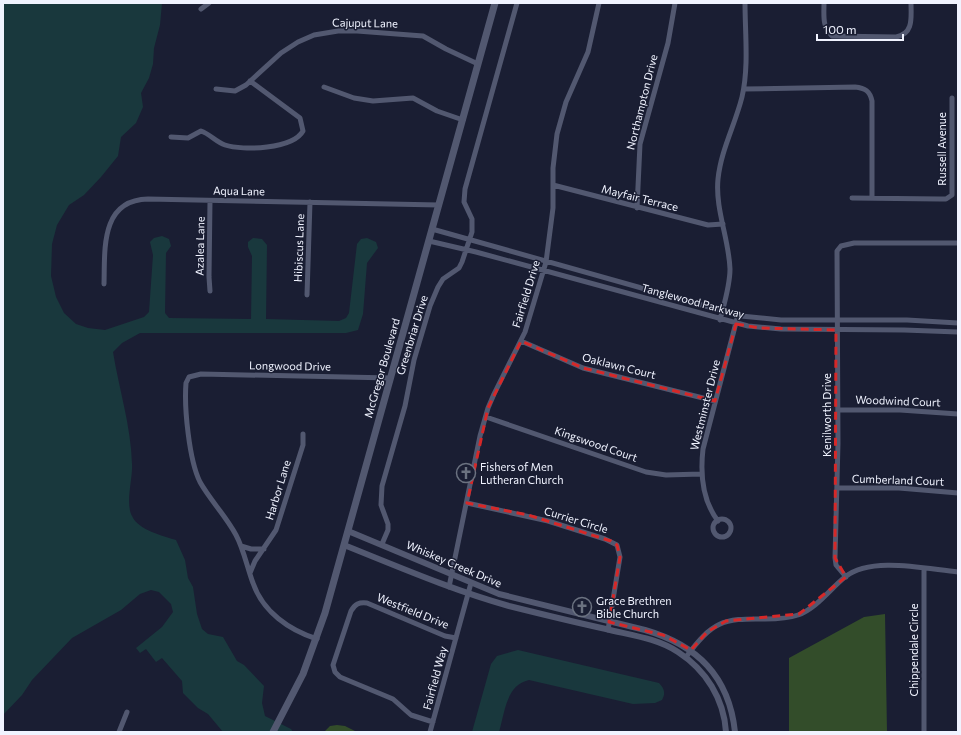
<svg xmlns="http://www.w3.org/2000/svg" width="961" height="735" font-family="Commissioner,sans-serif">
<style>
.green{fill:#334d2a}
.water{fill:#19383d}
.lines{fill:none;stroke-linecap:round;stroke-linejoin:round}
.minor{stroke:#525870;stroke-width:5}
.tertiary{stroke:#525870;stroke-width:6}
.secondary{stroke:#525870;stroke-width:7}
.marked{fill:none;stroke:#d62828;stroke-width:3;stroke-dasharray:8 5;stroke-linejoin:round}
.labels{text-anchor:middle;stroke-width:3;stroke-linejoin:round;paint-order:stroke}
.street-label{font-size:11px;fill:#f0f3ff;stroke:#1a1e33}
.poi-label{font-size:11px;fill:#f0f3ff;stroke:#1a1e33;text-anchor:start}
</style>
<rect width="100%" height="100%" fill="#1a1e33"/>
<path class="green" d="M885 614 887 732H789V658L864 617Z
M337 725 345 726 357 732H324L330 726Z"/>
<path class="water" d="M3 3H162L160 25 154 48 153 64 149 78 141 93 143 107 136 123 121 137 118 156 101 177 84 195 69 205 57 225 52 244 51 276 56 297 64 313 76 324 88 328 105 330 144 317 149 312 153 255 150 242 154 238 162 236 169 239 171 246 166 253 165 313 169 318 251 319 252 256 248 247V242L253 238 262 239 267 245 266 319 339 321 346 318 349 313 357 244 361 239 367 238 376 242 378 248 367 263 363 314 358 330 346 333H140L122 343 113 352C119 389 131 426 132 464 133 478 125 503 132 516 138 530 163 536 176 540L185 560 188 578 193 587 197 614 202 629 208 634 223 637 237 661 244 665 264 686 262 703 265 716 291 729 293 732H223L208 714 198 708 183 693 182 681 162 658 156 662 146 649 140 653 136 648 162 627 173 612 171 604 159 592 151 590 140 594 121 610 72 638 32 680 22 695 3 715Z
M518 650 659 683C664 688 666 693 662 700L655 703 633 704 529 680C506 685 505 712 499 732H472L491 664 497 656Z"/>
<g class="lines">
<path class="minor" d="M824 3C824 15 822 27 832 36L896 37C914 34 911 17 911 3
M201 9 209 3
M324 87 354 98 373 101 413 98 437 111 463 120
M216 89 235 91 246 85 281 53 298 42 314 35 338 31H357L423 36 446 49 478 64
M744 89 855 87C865 88 870 91 872 101V198
M171 137 188 138 201 131C210 134 216 142 225 145 243 151 293 149 303 131L300 118 250 81
M553 185 708 225 723 224
M852 198 940 199H946L952 195V98
M210 201 209 277 210 291
M637 208 640 144 668 43 675 3
M432 229 741 316 781 320H907L958 323
M429 241 476 252 748 326 781 329 904 330 958 332
M104 284C105 250 100 200 148 199L439 205
M307 295 310 202
M720 320C724 304 730 286 730 269 729 239 715 209 718 179 721 150 735 125 742 97 749 67 745 33 745 3
M521 341 583 368 715 401
M838 410H900L958 414
M486 417 646 472 666 475 701 474
M837 488H899L958 493
M467 503 548 521 605 539 617 545 620 557 608 630
M713 528a9 9 0 1 1 18 0a9 9 0 1 1-18 0Z
M718 521C702 500 700 475 703 449L738 315
M382 544 388 530V524L381 505 382 486 405 406 414 360 430 306 438 287 443 279 459 268 462 262 472 232V219L464 202 465 189 517 3
M241 546 251 549H264
M250 573 255 561 276 530 303 445V434
M846 577 836 565 835 558 838 443 837 251 841 246 854 243H958
M449 587 480 436 488 408 494 394 525 332 546 262 553 208V168L557 134 566 102 588 52 599 3
M317 639C289 630 263 612 253 583 247 567 244 550 236 535 226 516 210 500 200 482 189 460 184 407 186 383L189 377 201 374 391 378
M686 657C712 622 722 618 765 619 776 619 787 619 798 615 817 608 830 589 845 577 871 556 926 569 958 572
M433 722 411 715 393 699 340 677 335 672 333 665 351 611C355 604 359 602 367 603L445 636 456 638
M119 732 127 712
M430 732 471 583
M924 732V569"/>
<path class="tertiary" d="M348 531 499 594 645 630C697 645 729 676 735 732
M344 545C399 567 452 590 509 606 541 614 574 622 606 629 630 635 657 638 678 652 706 670 724 699 726 732"/>
<path class="secondary" d="M273 732 303 674 325 613 495 3"/>
</g>
<path class="marked" d="M736 324 760 328 836 330 835 558 846 577 799 614 726 621 707 632 691 650 663 635 609 622 620 557 617 545 611 541 528 515 467 503 488 408 521 341 583 368 715 401Z"/>
<defs>
<symbol id="church-ring" viewBox="-11 -11 22 22"><circle r="9.5" fill="#1a1e33" stroke="#6b7280" stroke-width="1.5"/><path d="M-1.2-6h2.4v3.5h3.3v2.4h-3.3V6h-2.4V-.1h-3.3v-2.4h3.3Z" fill="#6b7280"/></symbol>
</defs>
<g fill-rule="evenodd">
<use href="#church-ring" x="455" y="462" width="22" height="22"/>
<use href="#church-ring" x="571" y="596" width="22" height="22"/>
</g>
<g class="labels">
<g class="street-label">
<text transform="translate(365 23) rotate(1)" y="4">Cajuput Lane</text>
<text transform="translate(642 102) rotate(-76)" y="4">Northampton Drive</text>
<text transform="translate(942 149) rotate(-90)" y="4">Russell Avenue</text>
<text transform="translate(239 191) rotate(1)" y="4">Aqua Lane</text>
<text transform="translate(640 198) rotate(14)" y="4">Mayfair Terrace</text>
<text transform="translate(200 246) rotate(-89)" y="4">Azalea Lane</text>
<text transform="translate(299 248) rotate(-88)" y="4">Hibiscus Lane</text>
<text transform="translate(526 294) rotate(-73)" y="4">Fairfield Drive</text>
<text transform="translate(693 301) rotate(15)" y="4">Tanglewood Parkway</text>
<text transform="translate(412 335) rotate(-73)" y="4">Greenbriar Drive</text>
<text transform="translate(290 366) rotate(1)" y="4">Longwood Drive</text>
<text transform="translate(619 366) rotate(14)" y="4">Oaklawn Court</text>
<text transform="translate(382 368) rotate(-74)" y="4">McGregor Boulevard</text>
<text transform="translate(898 401) rotate(2)" y="4">Woodwind Court</text>
<text transform="translate(705 405) rotate(-76)" y="4">Westminster Drive</text>
<text transform="translate(827 415) rotate(-90)" y="4">Kenilworth Drive</text>
<text transform="translate(596 444) rotate(19)" y="4">Kingswood Court</text>
<text transform="translate(898 480) rotate(2)" y="4">Cumberland Court</text>
<text transform="translate(278 490) rotate(-73)" y="4">Harbor Lane</text>
<text transform="translate(576 520) rotate(17)" y="4">Currier Circle</text>
<text transform="translate(454 564) rotate(23)" y="4">Whiskey Creek Drive</text>
<text transform="translate(413 611) rotate(22)" y="4">Westfield Drive</text>
<text transform="translate(914 650) rotate(-90)" y="4">Chippendale Circle</text>
<text transform="translate(435 678) rotate(-75)" y="4">Fairfield Way</text>
</g>
<g class="poi-label">
<text x="480" y="471">Fishers of Men<tspan x="480" dy="13">Lutheran Church</tspan></text>
<text x="596" y="605">Grace Brethren<tspan x="596" dy="13">Bible Church</tspan></text>
</g>
</g>
<rect width="961" height="735" fill="none" stroke="#f0f3ff" stroke-width="8"/>
<path d="M817 34v6h86v-6" fill="none" stroke="#f0f3ff" stroke-width="2"/>
<text x="823" y="34" font-size="12" fill="#f0f3ff" stroke="#1a1e33" stroke-width="3" paint-order="stroke">100 m</text>
</svg>
